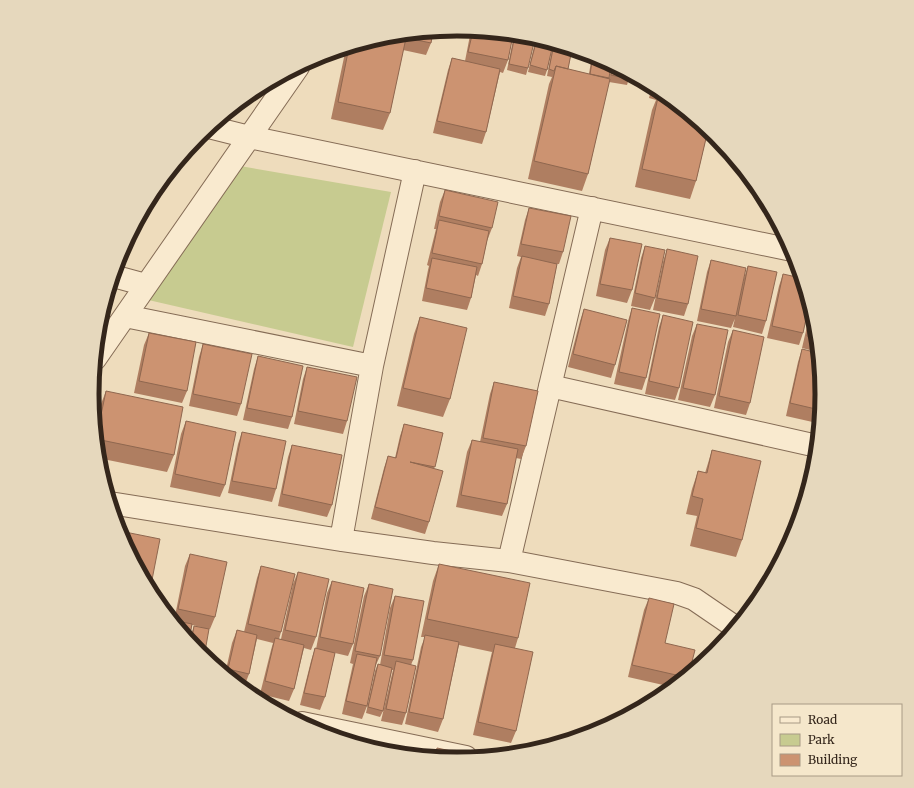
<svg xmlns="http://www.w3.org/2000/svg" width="914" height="788" font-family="Merriweather,serif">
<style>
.green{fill:#c7cb90}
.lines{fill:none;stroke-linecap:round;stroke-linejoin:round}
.street-casing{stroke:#856c56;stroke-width:24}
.street{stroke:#f9eacf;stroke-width:22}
.wall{fill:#af7e61}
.building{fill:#cc9371;stroke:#8f674f}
.rim{fill:none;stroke:#34261b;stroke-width:5}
</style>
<rect width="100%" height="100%" fill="#eedcbc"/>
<path class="green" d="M240 166 391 192 353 347 144 299Z"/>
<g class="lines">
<defs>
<path id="street" d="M209 127 249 137 792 250
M113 276 146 285
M125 316 372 366
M95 359 298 67
M550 386 817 446
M110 503 341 540 433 553 509 561 677 593 694 599 735 627
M341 540 372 366 415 171
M509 561 592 208
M302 723 466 757"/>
</defs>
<use href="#street" class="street-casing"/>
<use href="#street" class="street"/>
</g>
<path class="wall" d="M471 30 513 35 508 60 503 73 500 72 486 132 482 144 433 133 448 70 452 58 465 61Z
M433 31 431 43 426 55 403 50 390 113 383 130 331 119 346 48 386 36Z
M514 35 528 36V68L526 75 507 70Z
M536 38 553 44 547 70 545 76 528 72Z
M553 44 572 49 568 69 589 74 592 55 597 57 609 78 613 65 630 75 627 85 609 82 588 174 582 191 528 179 549 84 552 77 547 76Z
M652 86 660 91 708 130 696 181 690 199 635 187 652 110 656 100 649 98Z
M178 161 175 170 172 169Z
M445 190 492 228 487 241 482 264 478 276 476 275 471 298 467 310 422 301 428 270 429 266 427 265 436 229H434L440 202Z
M529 208 563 252 559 264H557L549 304 545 316 509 308 517 268 521 257 517 256 525 220Z
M610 238 632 290 627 303 596 296 605 250Z
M645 246 655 298 650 310 631 306 641 258Z
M667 249 688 304 684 316 653 310 663 262Z
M711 260 736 316 731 328 697 321 707 272Z
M748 266 766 321 762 334 733 327 744 278Z
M783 274 803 333 799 345 767 338 779 286Z
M632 308 646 378 642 390 614 384 628 321Z
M584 309 615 365 611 378 568 367 580 321Z
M811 309 815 323 818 352 802 348Z
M663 315 679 388 675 400 645 394 659 327Z
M420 317 450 399 443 417 397 406 414 334Z
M697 324 715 395 710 407 678 400 692 336Z
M733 330 750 403 746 415 714 408 728 342Z
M149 333 187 391 182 403 134 393 144 345Z
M203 344 241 404 237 416 189 406 199 357Z
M802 349 822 394 820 416 817 423 786 416 798 362Z
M258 356 292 417 288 429 243 420 254 369Z
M307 367 347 421 343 434 294 424 303 379Z
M494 382 526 446 521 459 516 458 507 504 502 516 456 507 467 452 472 440 480 442 490 394Z
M106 391 174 455 167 472 98 458 95 428 99 409Z
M186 421 225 485 220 497 170 487 181 434Z
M404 424 443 433 434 468 429 522 425 534 371 519 384 468 388 456 395 458 400 436Z
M242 432 276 489 272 502 228 493 238 444Z
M292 445 332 505 327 517 278 506 288 457Z
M712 450 742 540 736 557 690 546 697 516 686 514 692 489 698 471 705 473Z
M190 554 215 617 210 629H209L199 652 190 642 192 632 194 626 201 627 192 625 189 640 176 624 177 622H176L175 616 185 566Z
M439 564 518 638 515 648 516 731 511 743 473 735 491 656 492 652 459 645 443 719 438 732 405 724 421 647 425 637H421L433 581Z
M261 566 281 632 279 639H281L293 584 298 572 316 637 311 650 304 648 294 689 289 701 260 694 271 650 273 643 257 639 249 674 244 687 239 685 225 674 232 643 237 630 244 632 257 578Z
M332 581 353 644 348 656 335 653 325 697 320 710 300 705 311 661 315 648 316 649 327 593Z
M369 584 380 656 375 667 367 706 362 719 342 714 353 664 350 663 364 596Z
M395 596 413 660 411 665 406 713 402 725 381 721 392 674 393 670H392L383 711 380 717 366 713 375 671 378 664 380 665 390 608Z
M649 598 665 643 689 673 672 687 628 677 644 610Z"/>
<path class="building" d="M433 31 431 43 393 35Z
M473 31 513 35 508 60 468 52Z
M392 35 406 38 390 113 338 102 349 47 386 36Z
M515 35 528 36 535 38 528 68 509 64Z
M537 39 553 44 547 70 530 65Z
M554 44 572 49 568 69 556 66 554 71 549 69Z
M593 56 597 57 611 65 609 78 590 74Z
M452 58 500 69 486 132 437 121Z
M556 66 610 79 588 174 534 161Z
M613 66 630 75 629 79 611 75Z
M659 93 664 94 708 130 696 181 642 169Z
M445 190 498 202 492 228 439 216Z
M529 208 571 216 563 252 521 244Z
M439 220 489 231 482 264 432 253Z
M610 238 642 244 632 290 600 284Z
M645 246 665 250 655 298 635 293Z
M667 249 698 256 688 304 657 298Z
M522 256 557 264 549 304 513 296Z
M432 258 477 267 471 298 426 288Z
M711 260 746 268 736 316 701 309Z
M748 266 777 272 766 321 738 315Z
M783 274 801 278 809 305 803 333 772 326Z
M632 308 660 314 646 378 619 372Z
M584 309 627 320 615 365 573 354Z
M812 312 815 323 816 338 807 336Z
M663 315 693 322 679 388 649 381Z
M420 317 467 328 450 399 403 388Z
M697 324 728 330 715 395 683 388Z
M733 330 764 337 750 403 719 396Z
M149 333 196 342 187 391 139 381Z
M203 344 252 354 241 404 193 394Z
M802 349 818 353 822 394 820 410 790 403Z
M258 356 303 366 292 417 247 408Z
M307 367 357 377 347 421 298 411Z
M494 382 538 391 526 446 483 438Z
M106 391 183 407 174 455 96 439Z
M186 421 236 432 225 485 175 474Z
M404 424 443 433 435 467 410 462 443 471 429 522 375 507 388 456 396 458Z
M242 432 286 441 276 489 232 481Z
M472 440 518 449 507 504 461 495Z
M292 445 342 455 332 505 282 494Z
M712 450 761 461 742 540 696 528 703 499 692 496 698 471 707 473Z
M125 532 160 539 150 590 123 540Z
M190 554 227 562 215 617 178 609Z
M439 564 530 583 518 638 427 619Z
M261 566 295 574 281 632 248 624Z
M298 572 329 579 316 637 285 630Z
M332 581 364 588 353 644 320 637Z
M369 584 393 589 380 656 355 651Z
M395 596 424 601 413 660 384 655Z
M649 598 674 604 665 643 695 650 689 673 685 677 632 665Z
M168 615 177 617 176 624Z
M177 621 192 624 189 640 176 625Z
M194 626 209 629 204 657 199 652 191 643Z
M237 630 257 635 249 674 228 669Z
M425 635 459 642 443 719 409 712Z
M275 638 304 645 294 689 265 681Z
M495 644 533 652 516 731 478 722Z
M315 648 335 653 325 697 304 693Z
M357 654 377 658 367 706 346 701Z
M396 661 416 666 406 713 386 709Z
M378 664 392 668 383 711 368 707Z
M328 734 354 741V742Z
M437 748 475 756V757L457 759 435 757Z"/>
<path d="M0 0H914V788H0ZM99 394a358 358 0 1 1 716 0a358 358 0 1 1-716 0Z" fill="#e6d8bd" fill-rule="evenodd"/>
<path class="rim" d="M99 394a358 358 0 1 1 716 0a358 358 0 1 1-716 0Z"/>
<rect x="772" y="704" width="130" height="72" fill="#f5e7cb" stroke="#a89a85"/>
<rect x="780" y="717" width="20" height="6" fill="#f9eacf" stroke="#a89a85"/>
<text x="808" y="724" font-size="12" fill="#34261b">Road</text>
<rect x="780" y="734" width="20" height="12" fill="#c7cb90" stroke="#a89a85"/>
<text x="808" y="744" font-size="12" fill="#34261b">Park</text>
<rect x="780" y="754" width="20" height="12" fill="#cc9371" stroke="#a89a85"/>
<text x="808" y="764" font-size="12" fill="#34261b">Building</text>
</svg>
